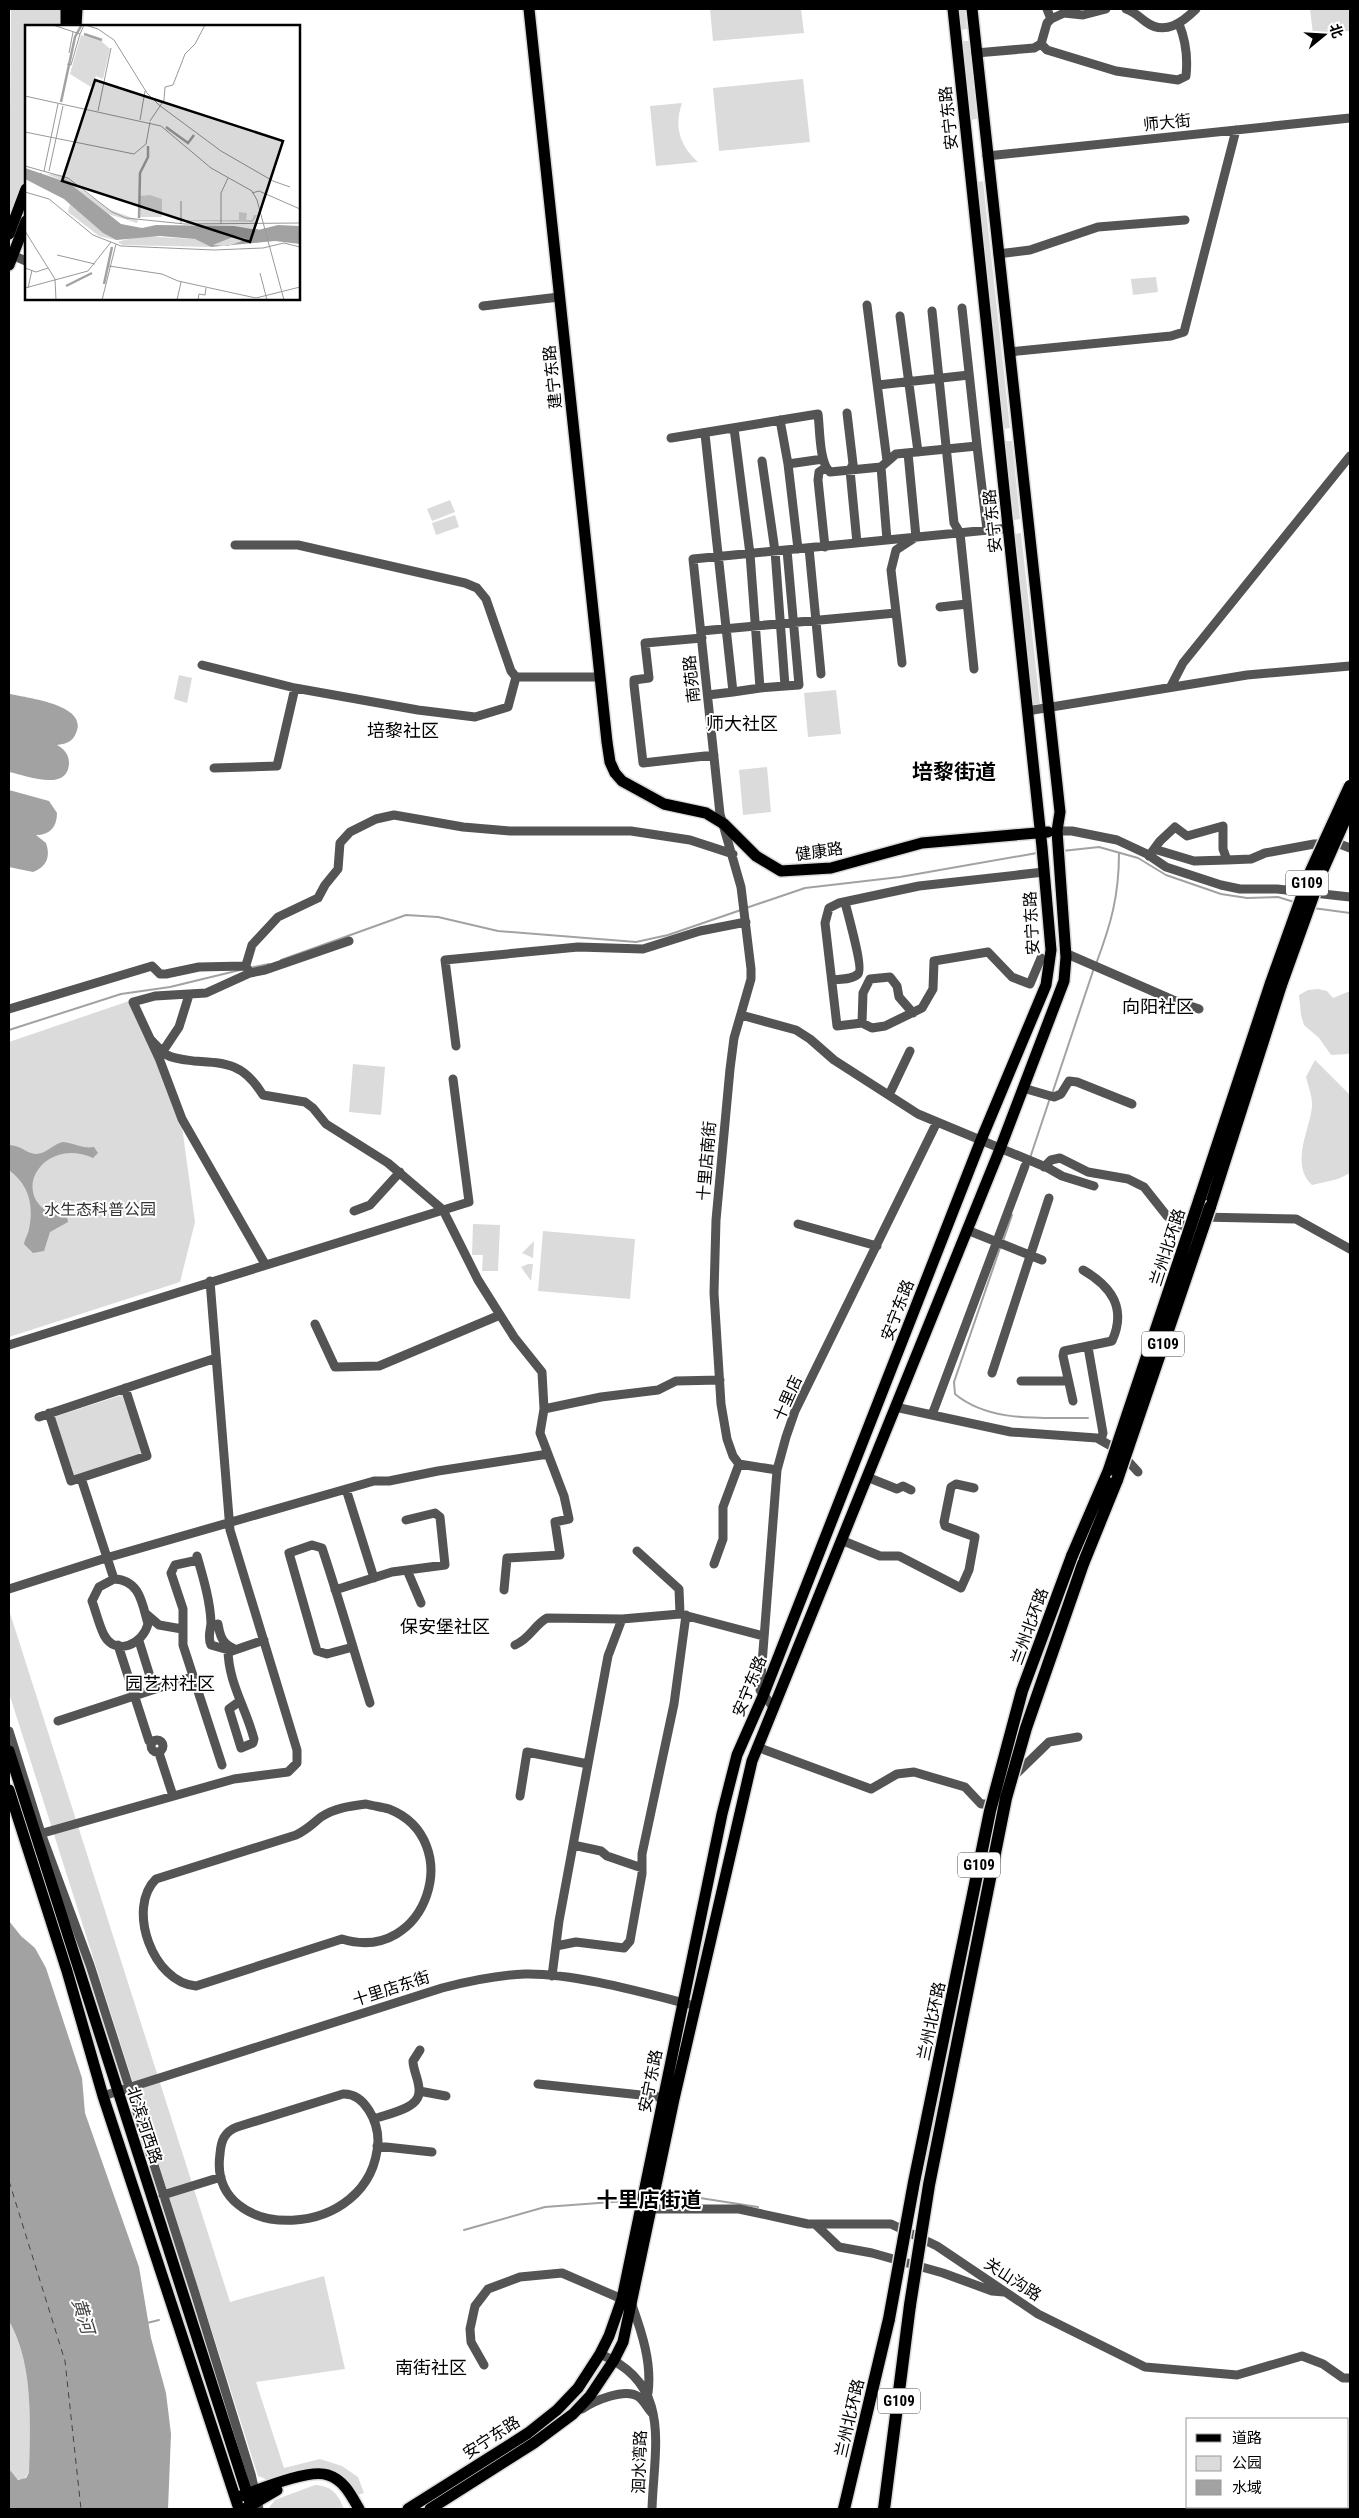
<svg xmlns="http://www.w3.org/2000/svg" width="1359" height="2518" font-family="'Roboto Condensed','Noto Sans SC',sans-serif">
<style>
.green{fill:#dbdbdb}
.water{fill:#a2a2a2}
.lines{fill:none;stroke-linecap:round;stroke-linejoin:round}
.stream{stroke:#a2a2a2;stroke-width:2}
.ferry{stroke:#434343;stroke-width:1;stroke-dasharray:6 5;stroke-linecap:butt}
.major-casing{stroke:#dbdbdb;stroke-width:14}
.highway-casing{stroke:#dbdbdb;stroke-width:15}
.minor{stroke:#545454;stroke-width:9}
.major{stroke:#000;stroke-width:11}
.highway{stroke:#000;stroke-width:12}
.highway-bridge-casing{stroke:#dbdbdb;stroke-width:15;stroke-linecap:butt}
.highway-bridge{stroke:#000;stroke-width:12}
.labels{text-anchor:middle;stroke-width:4;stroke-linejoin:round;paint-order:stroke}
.shield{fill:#fff;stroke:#4c4c4c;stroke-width:1}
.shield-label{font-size:15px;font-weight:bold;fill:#000}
.street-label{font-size:16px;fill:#000;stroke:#fff}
.park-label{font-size:16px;fill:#323232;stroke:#fff}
.neighbourhood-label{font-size:18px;fill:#000;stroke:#fff}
.water-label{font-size:18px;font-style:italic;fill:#434343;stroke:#fff}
.district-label{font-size:21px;font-weight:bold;fill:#000;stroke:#fff}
.inset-river{fill:none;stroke:#a2a2a2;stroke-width:2.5}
.inset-road{fill:none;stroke:#999;stroke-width:1}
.view{fill:#000;fill-opacity:0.15;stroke:#000;stroke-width:2.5}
.inset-edge{fill:none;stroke:#000;stroke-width:2.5}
</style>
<rect width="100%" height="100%" fill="#fff"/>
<path class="green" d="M11 9H66V26H26V189L9 234Z
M710 9H801L804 33 713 41Z
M958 9H965L967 29 961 30Z
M1310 9H1350V31L1313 34Z
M962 41H969L977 119 970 120Z
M803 79 810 142 719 151 713 88Z
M682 103C674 127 679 145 698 162L656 166 650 106Z
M983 181 1010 428 1003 429 977 182Z
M1156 277 1158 292 1133 295 1131 279Z
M1005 441H1012L1020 519 1014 520Z
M450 500 455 512 432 521 427 509Z
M455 515 459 527 436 535 432 523Z
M1021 533 1040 704 1033 705 1015 534Z
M179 675 192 678 187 703 174 699Z
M836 690 841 734 808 737 804 693Z
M767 767 771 812 743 815 739 770Z
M1318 989 1327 991 1333 998 1350 991V1052L1348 1054 1331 1055 1319 1038 1304 1025 1301 1015 1299 995 1308 990Z
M132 1000 181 1119 195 1222 180 1282 9 1337V1042Z
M1315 1060 1350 1095V1173L1338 1179 1312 1185C1290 1164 1309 1132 1312 1107 1313 1098 1308 1086 1306 1077Z
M353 1064 385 1067 381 1115 349 1112Z
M473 1224 500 1225 498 1271H482L483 1255H472Z
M543 1231 635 1239 630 1299 538 1291Z
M534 1241 533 1258 522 1253Z
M528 1264H533L531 1281 521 1267Z
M122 1395 142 1453 73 1476 54 1417Z
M9 1610 230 2302 324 2276 345 2369 256 2382 284 2468 320 2459 342 2466 358 2477 364 2493 358 2495C330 2453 316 2478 277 2481 271 2482 264 2478 258 2476L9 1693Z
M9 2321C34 2365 30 2424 29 2473L23 2480C15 2480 12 2475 9 2469Z
M315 2485C332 2486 338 2494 344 2509H268L275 2500Z"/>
<path class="water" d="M10 694C28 698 89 705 76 733 73 742 65 744 57 745 64 749 69 754 69 763 68 793 25 775 9 772Z
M9 790 49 801 57 813C57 827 50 835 36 835L46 843C51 857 46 867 33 872L9 867Z
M63 1142C74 1143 83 1149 94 1147L98 1153 93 1158C46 1137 11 1189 48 1212 54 1215 61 1214 67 1217L68 1222 50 1232 44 1251 33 1253 24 1244C25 1238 28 1235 29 1229 34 1205 29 1185 9 1170V1145C21 1145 27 1154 36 1154 46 1154 53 1144 63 1142Z
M9 1921 21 1936 35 1948 46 1968 82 2078 85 2113 139 2267 151 2338 166 2393 171 2434 168 2509H9V2469L18 2480 26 2478 29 2473C30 2423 34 2365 9 2321Z"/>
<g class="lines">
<path class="stream" d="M1062 851 1099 847 1138 858 1166 875 1221 894 1247 898 1278 897 1294 902
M746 908 805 888 900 877 1037 853
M1313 908 1350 913
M281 960 406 915 438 917 498 931 636 942 668 935 741 910
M1096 964C1111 924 1119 896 1119 853
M249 968 269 964
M9 1030 121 994 170 987 240 970
M1052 1094 1094 968
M1030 1158 1050 1098
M1003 1241 1012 1215
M1000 1248 954 1382 955 1394C991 1424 1045 1417 1088 1418
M656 2199 700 2198 758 2207
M464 2230 545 2207 639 2200
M147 2323 159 2320"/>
<path class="ferry" d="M9 2181 65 2361 81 2509"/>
<defs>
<path id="major" d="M529 9 607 742 610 762 615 773 622 781 664 804 706 813 724 824 756 856 781 871 831 868 922 843 1048 832
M66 26V9
M76 26 77 9
M9 234 26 189
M9 265 26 221
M9 1751 252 2509
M9 1790 67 1971 103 2096 239 2509
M241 2496C260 2489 310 2468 328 2475 344 2480 351 2495 359 2509
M246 2508 277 2490
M408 2509 528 2433 557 2410 578 2388 600 2354 609 2336 622 2299 722 1814 737 1755 763 1696 981 1140 1046 985 1051 950 1042 847 953 9
M430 2509 534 2443 573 2414 590 2396 614 2360 623 2342 674 2099 752 1761 1000 1149 1064 981 1066 957 1057 831 1060 812 972 9"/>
<path id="highway" d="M1200 1198 1271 983
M1210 1207 1281 985
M1072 1556 1109 1470
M1083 1564 1117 1480
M844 2509 889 2319
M884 2509 910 2305"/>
</defs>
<use href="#major" class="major-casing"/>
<use href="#highway" class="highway-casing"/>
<path class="minor" d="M1047 9 1051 19
M1126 9C1135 12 1139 17 1146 22 1165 36 1183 22 1196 9
M1041 44 1047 50 1116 71 1178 80 1186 76C1188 57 1186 41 1179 24
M976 53 1034 48 1041 44 1047 23 1051 19 1064 13 1083 15 1106 9
M987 156 1350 118
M998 254 1030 250 1098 227 1185 220
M19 258 26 261
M867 305 887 461
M483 306 559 297
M962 308 977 446
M932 311 954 523 960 533 974 669
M900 316 918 452
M1009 352 1171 336 1184 332 1236 130
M878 385 969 375
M847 413 853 464 850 470 857 543
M780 420 788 464
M734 428 750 554 760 688 785 686
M705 434 733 692 760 688
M671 438 818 414C820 428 819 463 830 472L881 467 896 454 977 446 987 530
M762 461 775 551 785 686 799 685 787 550
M881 467 887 540
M235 545H298L465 583 477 588 486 599 511 671 516 677H600
M825 547 818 480 819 472 825 468
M809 548 821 674
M798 549 788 464 823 459
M940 607 967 604
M701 631 896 613
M702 638 645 643 649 678 634 680V685L643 763 714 755
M902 663 891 570 896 550 916 537 908 453
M202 665 295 688 418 710 475 717 508 707 516 677
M1171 686 1183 663 1350 456
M708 695 733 692
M1027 711 1247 675 1350 666
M214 768 277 766 295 688
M1057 831H1072L1117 840 1147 854 1166 867 1221 885 1240 889H1277L1350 897
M1154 849 1194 861 1227 860
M1149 856 1160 841 1175 827 1187 836 1223 826V849L1227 860 1251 859 1265 853 1314 844 1337 843 1350 848
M1065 953 1173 1000 1199 1009
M1041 958 1030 984 1012 977 988 952 934 961 933 989 922 1008 885 1026 872 1028 862 1023 837 1026 825 923 829 908 839 903 919 886 1044 872
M247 968 250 973 265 970 349 941
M250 973 206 993 155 996 133 1002 159 1058 182 1119 265 1264
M832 980C839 979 852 980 858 974 864 969 847 912 845 902
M9 1009 152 966 160 974H166L199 967 244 966 246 965 252 945 278 917 318 898 325 885 338 869 340 843 350 832 376 819 394 815 463 827 510 831H631L690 840 733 854
M741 1015 796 1030 810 1039 834 1060 918 1114 1048 1168 1062 1176 1094 1186
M862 1023 863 993 870 979 890 977 897 986 899 997 913 1013
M150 1039C155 1044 161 1051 167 1055 174 1059 186 1060 194 1061 228 1063 244 1064 263 1095L305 1102 313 1108 326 1124 388 1163 443 1210 478 1280 514 1337 542 1372 544 1409 540 1433 564 1496 569 1519 555 1522 560 1555 507 1558 504 1590
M456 1046 445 960 578 947 643 949 700 931 746 922
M163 1051 179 1027 189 995
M1023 1088 1054 1097 1061 1094 1069 1081 1077 1082 1132 1104
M889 1095 910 1051
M1044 1167 1051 1160 1060 1158 1088 1172 1128 1179 1144 1187 1167 1216 1182 1226 1200 1217 1296 1219 1350 1249
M354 1211 370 1205 400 1172
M798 1224 877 1246
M967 1230 1042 1260
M315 1324 335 1367 379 1366 500 1315
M9 1345 469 1202 453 1079
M1088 1347 1103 1433 1101 1440
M992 1373 1049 1198
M1021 1381H1068
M1073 1401 1063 1356 1064 1351 1112 1341C1127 1308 1111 1286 1083 1270
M895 1407 1011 1432 1097 1438 1118 1450 1138 1472
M544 1409 601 1397 658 1390 676 1381 720 1380
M49 1413 71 1481 147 1456 125 1388
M932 1415 1025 1166
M39 1417 216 1358
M777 1470 739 1464 733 1456 727 1439 721 1404 714 1293 716 1220 730 1069 734 1038 751 979V969L741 887 720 814 693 559 1009 528
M867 1477 897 1489 903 1486 911 1490
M81 1478 114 1579
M346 1489 374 1578
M841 1540 880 1556H899L961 1588 969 1570 975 1537 945 1526 944 1522 951 1487 956 1484 974 1488
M637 1551 679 1589 680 1614
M197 1556C203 1577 210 1600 211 1622 211 1630 207 1637 211 1645L232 1651 264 1640
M198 1560 175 1565 171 1573 183 1609V1645L222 1765
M714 1564 723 1539V1507L739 1464
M407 1570 421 1603
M114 1579C140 1580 142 1603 148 1624 143 1644 116 1657 104 1635 99 1625 96 1612 92 1601L99 1587Z
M9 1589 106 1558 374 1481H389L438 1471 548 1454
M335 1590 392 1572 445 1565 440 1517 435 1513 406 1520
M145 1613 159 1625 182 1629
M218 1624C220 1636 222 1643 233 1648
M139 1641 154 1689
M118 1645 149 1741 152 1743
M515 1645C531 1638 534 1625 547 1618L622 1619 680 1614 763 1636
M353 1647 327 1654 317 1651 289 1553 312 1545 322 1548C339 1599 354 1651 370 1703
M228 1649C228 1682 246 1708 254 1739L253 1743 241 1748 229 1709 240 1701
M773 1707 760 1690 777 1470 786 1437 795 1411 937 1122
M58 1721 192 1677
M9 1731 41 1833 90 1965 195 2293 251 2474 259 2509
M151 1746a6 6 0 1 1 12 0a6 6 0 1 1-12 0Z
M757 1747 871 1789 897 1774 914 1772 965 1787 981 1804H988L993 1799
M159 1753 173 1796
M1014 1776 1049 1742 1078 1737
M520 1796 527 1752 588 1764
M366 1804C373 1806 382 1807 389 1809 467 1840 427 1965 342 1939L196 1986C153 1983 126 1908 156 1879L296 1835C308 1829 311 1825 321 1817 335 1808 350 1806 366 1804Z
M36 1835 234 1779 288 1772 297 1763V1750L230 1530 210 1281
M573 1845 601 1851 607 1856 642 1868
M556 1946 576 1942 624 1948 630 1941 642 1874V1854L674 1704 686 1615
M552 1976 559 1921 608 1656 622 1619
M538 2084 669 2098
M419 2091 446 2096
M343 2094C365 2093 378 2122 378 2141 373 2244 207 2245 220 2154 221 2141 224 2132 237 2127Z
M103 2096 442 1988C469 1981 497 1975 525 1974 573 1973 641 1992 688 2004
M374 2119C387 2114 419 2109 419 2092 420 2081 413 2071 413 2061L420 2050
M377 2146 432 2152
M163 2195 221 2177
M652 2209H739L808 2224H891L937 2246 1038 2314 1145 2367 1237 2375 1302 2356 1323 2364 1343 2378H1350
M815 2224 839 2247 872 2253 943 2273 992 2291 1004 2292
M632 2305C642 2333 652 2363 648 2393
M600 2354C673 2384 654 2446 652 2509
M484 2365 471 2342 470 2329 475 2306 488 2289 520 2277 562 2273 622 2299
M582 2409C594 2401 625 2387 639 2397 644 2401 648 2409 652 2413"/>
<use href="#major" class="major"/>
<use href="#highway" class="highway"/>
<defs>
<path id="highway-bridge" d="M1271 983 1311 871 1350 786
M1281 985 1322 871 1350 808
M1109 1470 1200 1198
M1117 1480 1210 1207
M910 2305 929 2185 1006 1798 1026 1728 1083 1564
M889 2319 914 2182 990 1811 1022 1691 1072 1556"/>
</defs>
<use href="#highway-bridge" class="highway-bridge-casing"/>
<use href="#highway-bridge" class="highway-bridge"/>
</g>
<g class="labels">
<g class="shield">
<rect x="1286" y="870.5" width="42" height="25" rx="4"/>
<rect x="1142" y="1331.5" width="42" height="25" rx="4"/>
<rect x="958" y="1852.5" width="42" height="25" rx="4"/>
<rect x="878" y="2388.5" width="42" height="25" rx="4"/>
</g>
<g class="shield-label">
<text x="1307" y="888">G109</text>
<text x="1163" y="1349">G109</text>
<text x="979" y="1870">G109</text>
<text x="899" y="2406">G109</text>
</g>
<g class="street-label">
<text transform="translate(948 118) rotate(-96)" y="6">安宁东路</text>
<text transform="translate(1167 122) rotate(-6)" y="6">师大街</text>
<text transform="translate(552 377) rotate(-96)" y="6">建宁东路</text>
<text transform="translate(992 521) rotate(-96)" y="6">安宁东路</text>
<text transform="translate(691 679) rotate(-96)" y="6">南苑路</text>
<text transform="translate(819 851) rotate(-8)" y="6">健康路</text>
<text transform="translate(1031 923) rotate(-93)" y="6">安宁东路</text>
<text transform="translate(706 1161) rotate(-85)" y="6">十里店南街</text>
<text transform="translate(1167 1247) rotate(-72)" y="6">兰州北环路</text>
<text transform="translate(897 1310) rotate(-69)" y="6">安宁东路</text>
<text transform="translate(787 1398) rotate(-66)" y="6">十里店</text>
<text transform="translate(1029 1626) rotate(-70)" y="6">兰州北环路</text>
<text transform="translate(749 1686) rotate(-68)" y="6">安宁东路</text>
<text transform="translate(391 1988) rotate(-18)" y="6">十里店东街</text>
<text transform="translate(931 2021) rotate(-78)" y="6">兰州北环路</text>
<text transform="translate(650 2081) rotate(-79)" y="6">安宁东路</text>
<text transform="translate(145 2125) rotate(72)" y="6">北滨河西路</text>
<text transform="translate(1013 2279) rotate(33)" y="6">关山沟路</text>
<text transform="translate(849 2418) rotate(-77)" y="6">兰州北环路</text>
<text transform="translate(491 2437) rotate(-33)" y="6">安宁东路</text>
<text transform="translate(639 2462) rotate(-88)" y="6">洄水湾路</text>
</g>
<g class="park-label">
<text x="100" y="1215">水生态科普公园</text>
</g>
<g class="neighbourhood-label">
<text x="742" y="730">师大社区</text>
<text x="403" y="737">培黎社区</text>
<text x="1158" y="1013">向阳社区</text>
<text x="445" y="1633">保安堡社区</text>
<text x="170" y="1690">园艺村社区</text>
<text x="431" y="2374">南街社区</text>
</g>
<g class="water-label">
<text transform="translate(83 2316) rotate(73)" y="6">黄河</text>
</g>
<g class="district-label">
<text x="954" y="779">培黎街道</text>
<text x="649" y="2207">十里店街道</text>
</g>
</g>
<g transform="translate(25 25)">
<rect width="275" height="275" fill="#fff"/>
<path d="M56 10 76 16 85 24 78 54 71 51 66 62 45 49ZM21 149 36 150 83 184 113 195 112 198 77 187 44 158ZM125 170 137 174V192H115V171ZM45 179 78 208 90 215 74 211 43 187ZM214 187 222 188 221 195H227L229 190H232L228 197 138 195H214ZM115 211 170 214 186 222 98 220 92 217ZM211 211 222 214 203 221 188 220Z" fill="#dbdbdb"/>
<path d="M0 143 44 158 96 199 117 203 131 200 209 201 233 205 253 200 274 201 275 219 250 216 186 222 170 214 135 211 91 215 78 208 39 174 0 154ZM211 211 222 214 203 221 188 220Z" fill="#a2a2a2" fill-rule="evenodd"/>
<path class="inset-river" d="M59 9 77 15M36 77 50 12 56 1M141 102 163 118 169 110M15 148 16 152 38 164 89 205 215 208 233 216M114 193 115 148 123 132V121M232 204 233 216 240 212M244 211 257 209 275 213M79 259 87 222M41 261 67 248"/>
<path class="inset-road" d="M28 0 55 9 59 0M60 0 73 4 89 15 122 68 134 80 196 126 248 156 265 162M44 28 48 7M42 39 46 40 55 9M0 71 136 101 186 143 227 166 232 175 259 275M73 86 86 23M115 95 120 66M125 96 139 75 140 62 148 60 160 29 170 19 180 0M0 107 109 129 121 119 125 97M0 141 43 153 87 187 101 193 160 199 275 198M19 146 33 79M24 146 38 81M0 167 24 174 68 210 96 221 189 225 238 223 259 218 275 222M227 168 234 166 275 184M156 198V176M196 199V168L203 153M0 206 30 254 31 275M32 230 70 239M84 241 137 249 153 256 231 273 275 262M0 243 11 247 23 243M235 248 242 275M0 263 63 246 86 217M3 263 7 245M77 275 91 219M152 275 156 257M173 275 174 269 180 270 181 263"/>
<path class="view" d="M70 55 258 116 225 217 37 156Z"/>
<rect width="275" height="275" class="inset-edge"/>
</g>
<rect width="1359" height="2518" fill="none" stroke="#000000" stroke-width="20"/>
<rect x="1186" y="2418" width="162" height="90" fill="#ffffff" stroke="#999999"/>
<rect x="1196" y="2434" width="25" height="8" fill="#000000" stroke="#999999"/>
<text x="1232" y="2443" font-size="15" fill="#000000">道路</text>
<rect x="1196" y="2456" width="25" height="15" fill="#dbdbdb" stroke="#999999"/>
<text x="1232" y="2468" font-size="15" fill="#000000">公园</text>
<rect x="1196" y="2480" width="25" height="15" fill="#a2a2a2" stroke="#999999"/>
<text x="1232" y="2493" font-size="15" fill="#000000">水域</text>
<g transform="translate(1324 35) rotate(72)" stroke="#ffffff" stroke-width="4" paint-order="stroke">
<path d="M0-4L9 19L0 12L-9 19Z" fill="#000000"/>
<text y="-8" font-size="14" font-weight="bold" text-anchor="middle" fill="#000000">北</text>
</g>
</svg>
